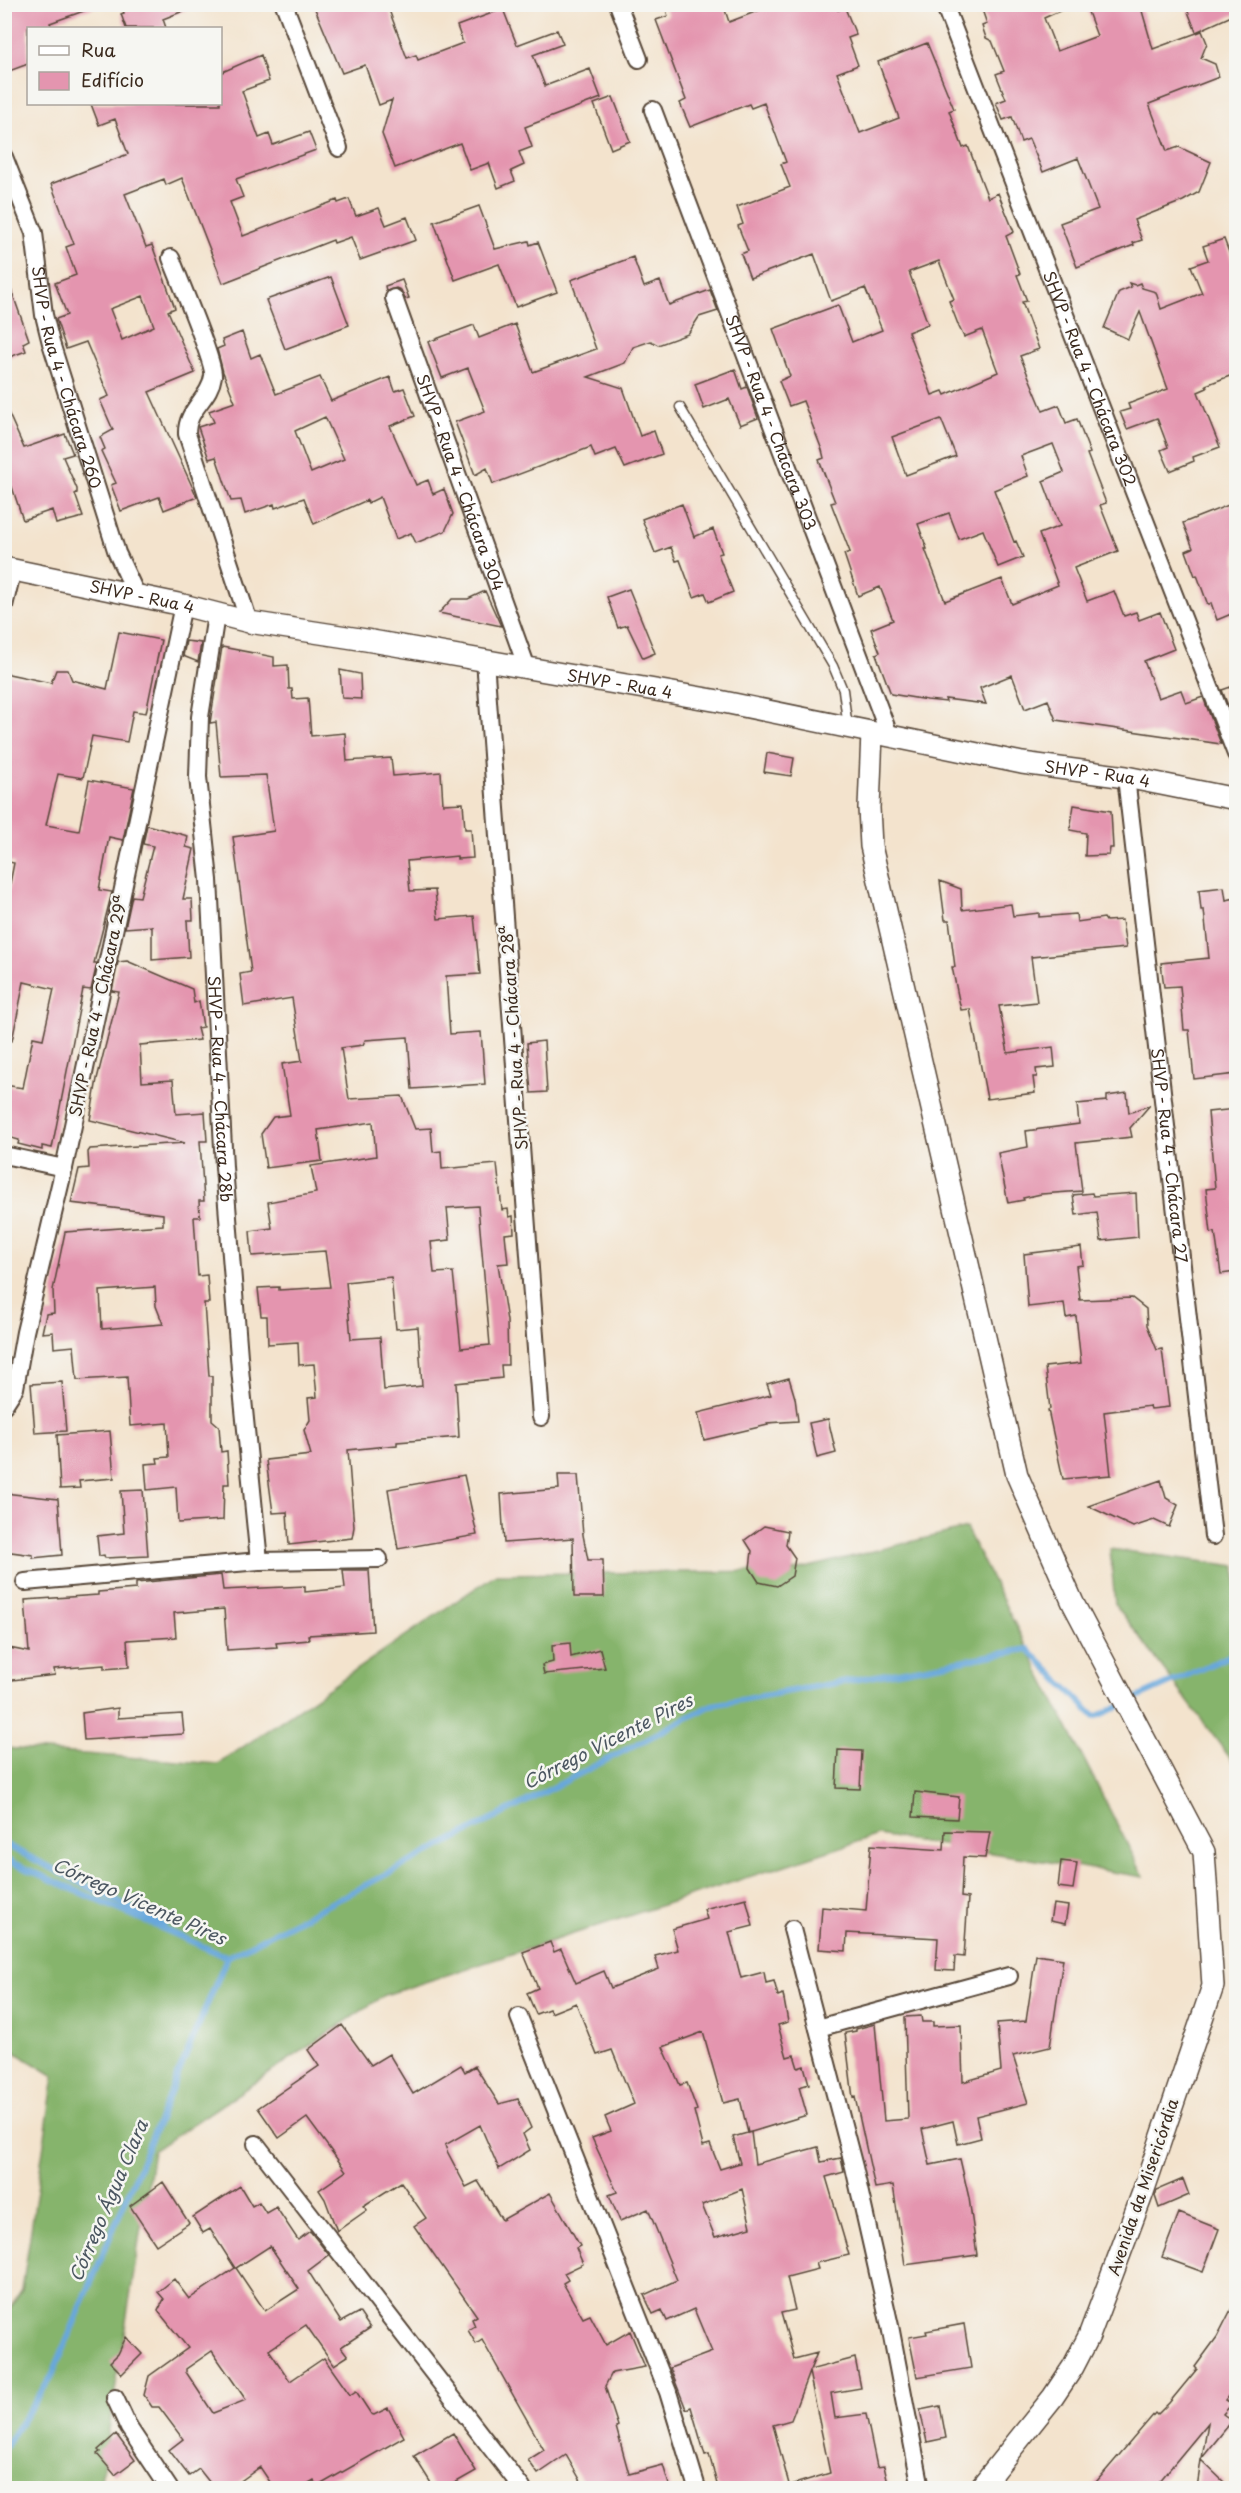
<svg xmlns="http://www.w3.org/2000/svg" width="1241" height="2493" font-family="'Playpen Sans',sans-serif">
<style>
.forest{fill:#86b46c;stroke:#606f45;stroke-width:1.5}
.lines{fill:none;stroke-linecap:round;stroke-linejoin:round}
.stream{stroke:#68a7db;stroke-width:6}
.building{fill:#e495af;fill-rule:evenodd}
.service-casing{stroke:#574638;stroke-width:11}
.minor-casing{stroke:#574638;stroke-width:20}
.tertiary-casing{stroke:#574638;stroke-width:24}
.service{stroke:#fff;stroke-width:8}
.minor{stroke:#fff;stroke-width:16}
.tertiary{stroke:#fff;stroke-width:21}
.labels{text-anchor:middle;stroke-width:5;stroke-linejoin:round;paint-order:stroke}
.street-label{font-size:16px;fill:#3b2a1e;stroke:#f6f6f2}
.water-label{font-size:18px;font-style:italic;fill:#4b5660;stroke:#f6f6f2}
</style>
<rect width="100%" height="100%" fill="#f6f6f2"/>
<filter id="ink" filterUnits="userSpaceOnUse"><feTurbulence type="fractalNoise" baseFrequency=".0167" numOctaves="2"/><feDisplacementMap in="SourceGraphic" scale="12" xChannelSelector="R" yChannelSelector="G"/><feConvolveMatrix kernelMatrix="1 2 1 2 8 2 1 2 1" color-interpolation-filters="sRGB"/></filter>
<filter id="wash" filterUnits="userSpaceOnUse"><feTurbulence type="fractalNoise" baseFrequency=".008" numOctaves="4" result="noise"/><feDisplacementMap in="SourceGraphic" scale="24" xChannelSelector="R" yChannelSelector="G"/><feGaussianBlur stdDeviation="1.35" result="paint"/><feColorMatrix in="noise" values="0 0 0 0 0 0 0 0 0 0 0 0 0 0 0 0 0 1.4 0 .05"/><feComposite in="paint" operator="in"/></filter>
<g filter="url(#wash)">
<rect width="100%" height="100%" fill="#f3e3cd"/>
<path class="forest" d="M966 1528 1144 1877 878 1835 385 1995 153 2151 100 2486 98 2488H5L4 2318 22 2290 54 2076 5 2046V1748L218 1764 496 1574 793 1571Z
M1110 1549 1236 1566V1766L1115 1604Z"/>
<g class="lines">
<path class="stream" d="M4 1844 164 1925
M4 1859 227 1957 712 1705 1028 1649 1095 1717 1236 1653
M4 2448 52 2376 227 1957 224 1955"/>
</g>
<g id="blocks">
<path class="building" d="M4 4H95V7L50 23 52 28H28V64L4 73Z
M121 4H195L196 6 163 19 166 28H126L121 14 124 13Z
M313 4H384L387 11 389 10 407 58 416 55 418 60 463 43 457 26 503 9 517 45 557 30 563 44 533 55 545 86 590 69 601 98 525 127 532 147 519 152 524 165 511 171 515 181 498 188 489 163 470 170 460 143 395 168 382 134 392 100 379 105 365 65 342 73Z
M664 4H723L729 22 776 4H836L838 10 845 8 856 35 848 38 858 65 837 73 860 133 899 118 878 62 927 43 954 109 949 111 963 148 968 146 988 198 998 193 1014 232 1006 236 1020 274 1017 275 1027 301 1022 302 1039 349 1020 356 1043 411 1059 405 1066 423 1077 419 1090 453 1087 454 1106 503 1100 505 1118 551 1074 568 1087 601 1114 591 1124 616 1136 612 1139 620 1160 612 1174 649 1144 661 1158 698 1181 690 1186 703 1203 697 1221 744 1056 720 1048 700 1025 709 1012 675 980 688 986 704 945 699 946 702 927 700 891 694 876 654 880 652 871 629 893 620 880 587 858 596 844 554 850 552 831 503 835 502 819 460 824 458 822 450 803 401 789 406 779 381 790 376 773 329 838 305 852 342 882 330 865 288 831 301 814 254 750 278 741 254 748 251 738 226 743 224 737 207 790 187 781 164 786 162 764 103 751 108 749 104 690 127 680 103 686 100 656 20 668 16ZM939 261 954 299 949 301 959 327 964 337 982 330 998 372 945 395 943 391 932 395 908 332 928 324 909 272ZM941 419 956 456 906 475 892 437ZM1053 444 1064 472 1043 481 1060 526 1039 534 1058 585 1012 604 1002 579 945 601 925 549H927L918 524 949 513 959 539 983 530 998 567 1023 557 1016 541 1014 542 994 490 1028 476 1021 456Z
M980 4H1075L1044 18 1057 51 1097 36 1085 4H1140L1153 49 1202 31 1207 43 1201 58 1215 64 1219 77 1149 104 1167 151 1179 147 1211 162 1199 192 1183 201 1134 220 1142 240 1133 243 1134 245 1077 267 1060 223 1098 209 1078 158 1043 172 1029 139 1021 142 1012 117 1003 120 996 103 1006 99 996 74 1004 71 992 41 986 38 982 26 987 24Z
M1185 4H1236V14L1196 32Z
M261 55 269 81 242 91 259 138 269 134 273 145 309 132 316 150 236 179 243 197 230 202 243 236 337 200 338 203 349 199 356 216 379 208 386 225 407 217 416 240 360 260 351 237 334 243 333 240 223 283 182 178 166 185 164 179 125 194 146 247 152 245 175 308 168 311 195 373 149 392 197 497 164 510 159 497 121 511 111 485 116 483 101 451 105 449 100 437 113 430 100 400 109 396 86 342 66 349 56 319 67 315 55 283 76 275 66 247 74 244 51 184 128 154 115 119 99 125 91 104H220V73ZM143 296 154 326 122 340 110 309Z
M613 97 630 141 611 149 594 104Z
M479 206 495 249 529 241 530 245 538 242 557 292 516 307 499 264 455 280 434 222Z
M1224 239 1236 271V366L1232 368 1235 374 1206 385 1207 388 1198 392 1220 447 1193 457 1194 461 1170 471 1161 450 1168 447 1157 418 1127 429 1120 412 1130 409 1128 404 1168 389 1140 312 1128 339 1104 328 1119 292 1131 287 1129 283 1135 285 1140 283 1142 288 1156 292 1161 309 1202 293 1191 266 1208 260 1203 246Z
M633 257 644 287 660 281 669 305 710 290 718 311 699 317 688 334 658 345 651 341 633 347 625 363 588 377 623 388 640 436 654 431 662 454 625 468 616 449 595 457 591 447 493 484 487 468 475 475 455 422 485 411 468 368 442 378 428 342 474 325 479 338 515 324 533 372 596 349 571 280Z
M331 277 349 325 285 349 266 300Z
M4 278H7L29 340 23 343 26 351 4 359Z
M402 280 409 298 405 299 401 290 396 288 386 291 385 286Z
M242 332 251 358 260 354 276 394 320 377 331 401 390 377 395 391 404 388 415 416 390 426 416 485 428 480 433 494 444 489 453 514 445 531 416 543 411 533 396 539 380 497 368 503 367 500 314 524 304 498 275 508 274 504 245 514 241 500 231 501 216 457 209 459 198 427 214 422 209 411 235 402 223 372 217 349 224 346 222 340ZM325 417 344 459 311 473 295 431Z
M735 369 742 389 747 387 758 418 740 425 729 399 704 409 695 384Z
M4 403 24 448 65 434 73 454 63 457 77 489V493L75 494 83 517 56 524 52 510 23 520 12 487 4 489Z
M1236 502V612L1217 620 1211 603 1208 605 1197 575 1195 576 1186 551 1193 548 1183 523Z
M682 504 694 537 713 529 722 553 718 554 733 592 709 602 705 593 694 597 680 560 676 561 671 547 655 553 642 519Z
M629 589 655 653 643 658 627 625 618 628 607 597Z
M485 591 501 626 439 613 452 599H468Z
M119 632 161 640 146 713 133 711 127 742 92 736 83 778 58 774 46 825 79 831 89 780 134 788 123 840 109 837 99 890 112 892 94 963H97L91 990 83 989 52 1148 42 1146V1150L18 1144 19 1140 4 1136V1085L23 1088 33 1037 43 1039 54 989 24 982 12 1041 4 1040V914L14 863 4 861V673L51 683 56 670H68L72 680 107 689Z
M186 641 201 643 198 662 183 656Z
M222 647 274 657V666L288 665 289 689H292L293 699 308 698 311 736 345 733 347 761 391 758 393 776 441 772 443 804 463 803 465 829H471L473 858 457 859V856L407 861 410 891 435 890 438 919 474 916 480 974 446 976 450 1034 481 1032 485 1084 412 1089 408 1037 365 1040 363 1045 341 1048 349 1099 402 1096 415 1129 431 1128 433 1152 441 1151 442 1169 497 1164 502 1210 508 1209 509 1217 513 1216 514 1233 505 1234 508 1263 498 1264 507 1321 508 1365H501L502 1378 456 1383 459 1437 397 1442V1445L348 1450 354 1527 352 1538 289 1545 287 1512 273 1513 266 1460 311 1455 304 1430 310 1420 308 1398 317 1397 314 1364 299 1365 298 1342 268 1344 267 1316H261L258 1288 279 1287V1290L330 1287 325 1251 252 1256 250 1231 272 1228 268 1202 316 1193 311 1166 376 1156 373 1122 318 1130 322 1161 266 1168 261 1134 273 1117 290 1115 282 1064 302 1061 292 998 244 1006 240 974 251 972 233 837 274 831 266 775 221 777 216 722 210 723ZM478 1206 490 1345 461 1348 453 1272 434 1273 431 1242 450 1240 447 1208ZM391 1277 396 1329 418 1327 422 1386 384 1390 380 1337 351 1339 346 1282Z
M340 670 360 674 361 699 342 698Z
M1236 685V726L1222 690Z
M767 753 794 758 791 776 764 772Z
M1074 805 1111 811 1113 848H1110L1109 855 1085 856 1086 833 1070 830Z
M147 825 188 836 186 847 194 849 183 899H192L193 920H187L189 957 152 960V926L125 928 132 896 140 897 153 846 143 844Z
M940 881 961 889 962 910 1011 904 1013 916 1039 913V917L1076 914 1077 922 1104 918 1106 921 1122 920 1126 948 1031 957 1037 1002 999 1006 1008 1053 1053 1047 1055 1067 1036 1069 1037 1077H1033L1035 1093 987 1099 970 1009 961 1010 952 967H955L949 920H945Z
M1224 887 1226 900 1236 898V1074L1194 1079 1189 1030H1184L1180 986 1164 987 1161 963 1209 958 1204 910H1201L1199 890Z
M127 961 192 989 194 1003 199 1001 203 1027 197 1028 200 1040 140 1045 142 1082 173 1080 176 1114 205 1112 207 1141H200L204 1201H199L200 1217H194L198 1276 207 1275 209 1303H204L209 1376H212V1420L219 1426 221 1452 227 1451 229 1484H224L223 1520 178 1523 176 1487 147 1490 145 1464 158 1463 157 1458 169 1457 167 1423 130 1426 127 1377 77 1380 74 1346 54 1348 53 1332 42 1333 46 1314 54 1313 53 1290 65 1232 163 1225V1214L71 1203 79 1169 89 1168 88 1152 90 1149 185 1143 90 1120 97 1079 119 992 112 991 118 962ZM155 1287 156 1306 163 1324 102 1329 100 1291Z
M544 1041 547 1092 531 1093 527 1043Z
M1127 1093 1129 1113 1150 1105 1130 1128 1132 1137 1076 1143 1082 1191 1041 1194 1023 1198 1024 1200 1008 1203 998 1153 1028 1147 1026 1131 1079 1124 1077 1104 1107 1101V1096Z
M1236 1109V1272L1221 1274 1215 1232 1211 1233 1206 1189 1215 1188 1208 1112Z
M1092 1193 1093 1196 1136 1193 1138 1237 1101 1241 1097 1212 1076 1215 1073 1195Z
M1081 1247 1083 1265 1076 1266 1080 1300 1132 1298 1146 1309 1147 1325 1157 1350 1162 1349 1169 1407 1151 1409 1150 1406 1104 1412 1111 1475 1063 1479 1048 1410 1050 1409 1045 1367 1081 1363 1076 1316 1066 1318 1064 1303 1028 1307 1024 1254Z
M789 1378 795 1398 798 1421 767 1423 768 1425 704 1440 698 1413 771 1395 767 1384Z
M62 1382 66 1431 35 1433 31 1384Z
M828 1419 836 1453 817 1458 809 1423Z
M110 1431 114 1478 79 1481 80 1488 60 1489 57 1435Z
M464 1475 477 1535 398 1549 388 1489Z
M558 1475H578L583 1535 588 1560H603L604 1597H574L573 1538 504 1543 501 1494 559 1489Z
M1161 1480 1166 1498 1178 1505 1169 1527 1154 1520 1133 1527 1088 1506Z
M143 1490 148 1556 105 1558 104 1555 99 1556 97 1536 124 1533 121 1491Z
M4 1493 58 1499 62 1555 33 1558V1555L4 1551Z
M764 1526 788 1531 786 1545 795 1558 792 1576 777 1586 759 1582 750 1568 752 1551 745 1540Z
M343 1570H369L373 1631 308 1635 309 1640 276 1643 277 1647 227 1650 224 1609 174 1613 176 1637 127 1640 129 1667 104 1669V1665L54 1669 55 1675 4 1681V1647L29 1652 25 1600 98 1595V1592L136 1589V1583L221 1575 223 1590 305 1586V1592L345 1588Z
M570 1643 571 1657 600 1649 605 1668 544 1674 542 1665 553 1662 552 1645Z
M118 1708V1718L182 1714 184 1734 84 1740 82 1713Z
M838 1750 862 1751 860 1789 836 1788Z
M915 1792 959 1797 957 1819 913 1817Z
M945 1831 990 1832 985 1858 963 1857 961 1897 968 1898 964 1957 955 1956 954 1971 936 1970 938 1938 847 1933 846 1951 819 1949 822 1907 866 1911 871 1845 944 1850Z
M1061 1861 1077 1863 1073 1889 1058 1887Z
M746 1898 753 1926 729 1932 741 1978 764 1972 766 1983 774 1981 778 1996 783 1994 788 2022 778 2025 787 2057 794 2055 798 2068 804 2066 809 2084 799 2087 807 2115 748 2133 740 2099 723 2103 703 2032 663 2047 680 2085 687 2083 697 2110 694 2111 703 2146 710 2144 720 2169 740 2163 733 2137 751 2132 755 2164 818 2147 821 2162 841 2158 844 2172 826 2177 849 2255 816 2263 818 2269 787 2277 795 2310 781 2313 794 2359 817 2353 810 2370 855 2358 861 2388 831 2393 835 2418 866 2414 877 2467 884 2466 889 2488H792L791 2485 830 2473 809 2372 791 2420 773 2425 790 2488H718L709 2454 705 2455 691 2407 686 2409 670 2368 712 2352 694 2309 667 2321 662 2310 653 2314 644 2295 677 2280 648 2209 620 2221 609 2195 617 2192 592 2138 611 2131 605 2117 634 2104 612 2050 597 2055 576 2003 551 2013 549 2009 536 2014 527 1993 538 1988 523 1952 550 1942 554 1952 561 1949 576 1983 604 1971 611 1988 659 1969 655 1956 678 1950 672 1929 707 1919 704 1909ZM742 2189 751 2227 715 2237 702 2205Z
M1053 1904 1068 1906 1065 1924 1050 1921Z
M1036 1955 1063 1959 1050 2047 1013 2056 1028 2103 976 2116 981 2138 958 2144 953 2121 922 2129 930 2165 960 2159 969 2198 977 2255 905 2265 893 2185 875 2188 855 2097 853 2098 845 2033 856 2031V2029L875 2024 884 2121 908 2119 905 2017 921 2016 922 2022H933V2026L961 2025 963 2082 1001 2071 997 2023 1026 2021Z
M342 2025 371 2065 389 2054 413 2094 461 2065 465 2072 475 2066 499 2104 518 2099 531 2128 523 2134 530 2150 499 2169 480 2125 445 2145 447 2151 466 2187 478 2181 502 2220 550 2193 580 2246 576 2248 583 2264 564 2273 568 2280 563 2283 583 2318 590 2315 606 2345 630 2331 645 2367 612 2373 605 2386 618 2426 616 2427 629 2474 663 2465 670 2488H585L566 2455 538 2474 528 2460 544 2450 482 2340 476 2344 468 2330 475 2326 472 2319 477 2316 414 2226 426 2218 401 2182 363 2206 367 2210 337 2231 325 2199 319 2190 346 2171 307 2118 279 2138 258 2108 319 2066 308 2050Z
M1183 2179 1189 2195 1159 2208 1155 2196 1157 2190Z
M163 2182 189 2223 156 2245 130 2206Z
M240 2186 252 2206 259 2202 266 2213 276 2207 298 2240 310 2231 329 2255 308 2271 341 2322 359 2312 370 2328 341 2347 348 2356 334 2365 306 2325 269 2350 290 2381 324 2358 350 2395 356 2391 371 2414 374 2415 388 2408 404 2437 318 2486 314 2481 302 2488H274L260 2467 231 2488H214L199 2469 189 2476 169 2450 183 2439 159 2407H152L144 2395 149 2376 188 2348 158 2311 164 2299 158 2292 174 2279 189 2299 235 2268 210 2229 203 2233 193 2217ZM270 2246 299 2289 265 2311 236 2268ZM212 2351 246 2400 213 2413 186 2372V2369Z
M1179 2213 1219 2229 1203 2272 1162 2257Z
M1236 2300V2387L1226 2400 1232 2404 1223 2414 1232 2421 1202 2458 1208 2423 1154 2488H1091L1155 2413 1157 2415 1169 2403 1197 2369 1195 2367 1217 2337Z
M964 2324 971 2368 917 2377 909 2337 927 2334 926 2331Z
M126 2337 142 2354 122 2374 110 2362 118 2354Z
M940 2406 946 2438 927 2442 920 2410Z
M453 2433 476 2471 446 2488H434L414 2456Z
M116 2434 135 2460 115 2475 97 2454 100 2452 98 2450Z
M1201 2460 1225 2483 1197 2488Z"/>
</g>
</g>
<g filter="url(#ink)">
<use href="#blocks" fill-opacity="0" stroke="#574638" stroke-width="1.5"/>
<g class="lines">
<defs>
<path id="service" d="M680 407 833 666 843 690 848 728"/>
<g id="minor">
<path d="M284 4 339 148"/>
<path d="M618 4 639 59"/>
<path id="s1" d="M944 4 1236 754"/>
<path id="s2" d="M653 110 890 737"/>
<path id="s3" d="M4 157 34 233 44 315 51 343 117 553 137 596"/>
<path d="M171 258C178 277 215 363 213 376 210 399 186 409 187 434L249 622"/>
<path id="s4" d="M394 298 527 668"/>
<path d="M4 606 13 569"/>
<path id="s5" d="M216 615 200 717 198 777 209 880 224 1167 240 1369 259 1561"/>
<path d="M485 660 541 1417"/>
<path id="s6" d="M1126 777 1213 1536"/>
<path d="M4 1155 64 1168"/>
<path d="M4 1405 15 1388 25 1332 64 1168 183 605"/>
<path d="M25 1582 259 1561 379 1559"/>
<path d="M792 1929 854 2167 890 2326 921 2488"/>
<path d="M519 2017 668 2392 697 2488"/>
<path d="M818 2028 1009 1976"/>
<path d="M256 2144 522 2488"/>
<path d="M115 2398 129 2428 169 2488"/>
</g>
<g id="tertiary">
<path id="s7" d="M4 568 183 605 249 622 366 640 719 701 1022 763 1126 777 1236 799"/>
<path d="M872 733 869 808 871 846 1017 1475 1073 1603 1204 1852 1213 1986 1142 2195 1089 2336 1073 2367 1053 2397 980 2488"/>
</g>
</defs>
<use href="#service" class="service-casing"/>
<use href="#minor" class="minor-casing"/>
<use href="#tertiary" class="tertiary-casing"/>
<use href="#service" class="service"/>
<use href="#minor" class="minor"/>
<use href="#tertiary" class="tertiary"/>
</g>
</g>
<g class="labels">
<g class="street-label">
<text dy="6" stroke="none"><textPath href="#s3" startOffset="230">SHVP - Rua 4 - Chácara 260</textPath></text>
<text dy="6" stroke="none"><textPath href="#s1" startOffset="402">SHVP - Rua 4 - Chácara 302</textPath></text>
<text dy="6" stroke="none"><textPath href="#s2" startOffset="334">SHVP - Rua 4 - Chácara 303</textPath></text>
<text dy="6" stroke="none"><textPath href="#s4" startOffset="196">SHVP - Rua 4 - Chácara 304</textPath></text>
<text dy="6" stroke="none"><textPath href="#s7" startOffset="141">SHVP - Rua 4</textPath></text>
<text dy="6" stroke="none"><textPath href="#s7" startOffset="627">SHVP - Rua 4</textPath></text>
<text dy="6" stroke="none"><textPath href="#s7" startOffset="1113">SHVP - Rua 4</textPath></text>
<text transform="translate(98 1006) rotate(-78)" y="6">SHVP - Rua 4 - Chácara 29ª</text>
<text transform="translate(514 1038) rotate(-94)" y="6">SHVP - Rua 4 - Chácara 28ª</text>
<text dy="6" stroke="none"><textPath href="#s5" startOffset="476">SHVP - Rua 4 - Chácara 28b</textPath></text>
<text dy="6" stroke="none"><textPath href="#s6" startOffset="381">SHVP - Rua 4 - Chácara 27</textPath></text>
<text transform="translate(1143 2187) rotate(-71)" y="6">Avenida da Misericórdia</text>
</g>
<g class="water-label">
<text transform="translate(608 1742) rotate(-27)" y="6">Córrego Vicente Pires</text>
<text transform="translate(139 1902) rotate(24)" y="6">Córrego Vicente Pires</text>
<text transform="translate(109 2201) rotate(-67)" y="6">Córrego Água Clara</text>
</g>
</g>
<rect width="1241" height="2493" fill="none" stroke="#f6f6f2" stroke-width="24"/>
<rect x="27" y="27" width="195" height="78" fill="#f6f6f2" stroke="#aba49d" stroke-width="1.5"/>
<rect x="39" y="46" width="30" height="9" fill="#ffffff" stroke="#aba49d" stroke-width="1.5"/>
<text x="81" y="57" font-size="18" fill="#3b2a1e">Rua</text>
<rect x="39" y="72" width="30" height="18" fill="#e495af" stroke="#aba49d" stroke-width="1.5"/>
<text x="81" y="87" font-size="18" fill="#3b2a1e">Edifício</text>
</svg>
